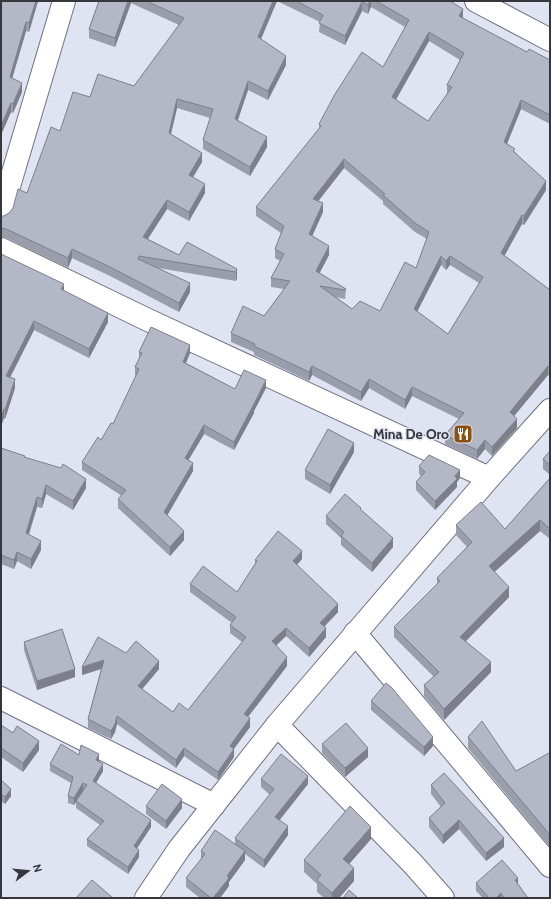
<svg xmlns="http://www.w3.org/2000/svg" width="551" height="899" font-family="Cabin,sans-serif">
<style>
.lines{fill:none;stroke-linecap:round;stroke-linejoin:round}
.minor-casing{stroke:#6f7280;stroke-width:24}
.secondary-casing{stroke:#6f7280;stroke-width:24}
.minor{stroke:#fff;stroke-width:22}
.secondary{stroke:#fff;stroke-width:22}
.wall{fill:#9a9daa;fill-rule:evenodd}
.shaded-wall{fill:#7d808b}
.building{fill:#b3b7c6;stroke:#7d808b;fill-rule:evenodd}
.labels{text-anchor:middle;stroke-width:3;stroke-linejoin:round;paint-order:stroke}
.poi-label{font-size:14px;font-weight:bold;fill:#35373d;stroke:#dfe3f2;text-anchor:end}
</style>
<rect width="100%" height="100%" fill="#dfe3f2"/>
<g class="lines">
<defs>
<path id="minor" d="M476 1 550 40
M1 213 64 1
M1 249 148 320 489 478
M355 633 550 866
M1 698 214 805
M277 725 413 864 443 898"/>
<path id="secondary" d="M146 898 179 849 277 725 489 478 550 410"/>
</defs>
<use href="#minor" class="minor-casing"/>
<use href="#secondary" class="secondary-casing"/>
<use href="#minor" class="minor"/>
<use href="#secondary" class="secondary"/>
</g>
<path class="wall" d="M1 1H38L29 32 26 31 12 78 22 92 13 113 11 112 1 135Z
M99 1H277L261 39 286 65 268 100 248 90 238 120 267 147 250 176 203 149V140L210 118 177 108 171 134 202 162 193 177 205 193 189 221 167 209 148 239 179 255 237 269V278L236 281 158 268 190 292 179 312 110 276 72 258 68 268 6 238 1 237V216H4L9 213 27 193 60 131 90 97 134 86 179 25 131 3 115 47 89 38V29Z
M277 1H450L463 18 527 52 550 60V124L521 109 507 144 515 152 546 190 524 225 522 224 504 256 550 290V376L548 375 514 416 517 428 492 456 485 449 477 459 445 444V435L459 419 412 396 405 409 369 388 361 401 312 375 309 381 254 355V352L231 342V333L264 316 284 289 271 287V278L280 261 275 258V249L281 233 256 216V207L319 129V124L383 67 405 27 371 7 368 14 362 11 345 45 319 32 320 22ZM429 41 460 60 447 85V94L428 121 396 100ZM344 168 383 201V204L415 232 427 239 416 268 380 311 352 309 336 297 345 299 346 289 319 273 329 255 312 236 323 212 318 201ZM441 265 446 270 450 265 479 283 448 334 417 311Z
M1 254 64 291 108 322 89 358 34 330 10 378 15 388 5 419 4 418 1 426Z
M139 352 190 353 186 363 235 389 266 388 254 411V413L234 450 204 434 188 460 193 471 167 515 184 540 170 556 118 508V499L122 496 82 470V462L101 440 113 424 136 376H135V367L139 358Z
M1 448 25 457 86 488 73 510 46 494 42 508 37 507 29 535 41 550 31 569 17 561 14 569 1 564Z
M550 451V475L543 469V459Z
M354 452 330 494 305 479V470Z
M419 466 460 478 457 482V487L435 510 416 490V482L421 476 419 474Z
M550 478V539L540 531 494 572 509 597 466 641 491 672 444 720 424 696V685L434 677 394 637V627L437 584V578L467 547 456 535V525L505 529Z
M361 510 393 547 372 572 341 545V538L326 524V516Z
M302 559 297 565 338 612 324 627 326 637 309 657 286 636 276 646 287 666 248 717 250 727 234 749V757L218 780 184 756 176 768 117 724 115 732 111 739 88 728V719L101 669 82 675 126 653 159 669 142 689 173 712 188 710 242 642 230 633V625L232 623 190 592V584L237 592 255 564V560Z
M24 642 75 677 37 690 24 650Z
M371 701 433 746 424 756 371 710Z
M1 725 39 750 23 772 1 757Z
M468 737 516 771 550 755V847L468 748Z
M322 744 368 757 345 777 322 753Z
M79 755 99 761 103 771 96 783 151 827 137 848 139 857 128 874 87 846V839L100 825 76 808V801L83 790 74 805 68 803V796L71 783 50 771V764Z
M261 779 308 784 280 820 288 835 264 868 245 854V860L229 882V886L220 898H200L186 887V878L201 860V851L235 844V838L270 795 261 787Z
M1 780 11 796 5 804 2 802 1 804Z
M431 785 504 847 486 861 459 829 443 844 429 827V818L441 807 431 794Z
M146 806 182 808 166 829 146 814Z
M371 839 349 864 354 881 339 898H324L317 892V884L304 872V860Z
M476 883 518 884 528 898H483L476 891Z"/>
<path class="shaded-wall" d="M36 1H38L29 32V23Z
M128 1H131V3L115 47V38Z
M273 1H277L258 46V37Z
M370 1H371V7L368 14V5Z
M362 2V11L345 45V36Z
M463 9V18L459 25V16Z
M26 22V31L10 86V77Z
M429 32V41L392 106V97Z
M286 56V65L268 100V91Z
M248 81V90L235 128V119Z
M22 83V92L13 113V104Z
M177 99V108L169 142V133Z
M521 100V109L504 151V142Z
M11 103V112L1 135V126Z
M267 137V147L250 176V167Z
M202 153V162L189 184V175Z
M344 159V168L313 208V199Z
M546 181V190L524 225V216Z
M205 184V193L189 221V212Z
M167 200V209L143 246V237Z
M323 203V212L309 243V234Z
M522 215V224L501 262V253Z
M329 246V255L316 280V271Z
M72 249V258L68 268V258Z
M441 256V265L414 318V309Z
M450 256V265L446 270V261Z
M237 269V278L236 281V272Z
M190 283V292L179 312V303Z
M64 284V293L61 289Z
M108 313V322L89 358V349Z
M34 321V330L6 385V376Z
M190 345V353L183 370V362Z
M312 366V375L309 381V372Z
M548 366V375L510 421V412Z
M15 379V388L5 419V410Z
M369 379V388L361 401V392Z
M266 380V388L254 411V413L234 450V442Z
M412 387V396L405 409V400Z
M4 409V418L1 426V417Z
M517 419V428L492 456V447Z
M204 425V434L185 466V458Z
M485 440V449L477 459V450Z
M354 443V452L330 494V485Z
M193 463V471L164 521V512Z
M460 470V478L457 482V487L435 510V501Z
M86 479V488L73 510V501Z
M46 485V494L42 508V499Z
M37 497V507L26 542V533Z
M540 520V531L489 577V566Z
M184 531V540L170 556V547Z
M393 538V547L372 572V563Z
M41 541V550L31 569V559Z
M302 551V559L293 569V561Z
M17 552V561L14 569V560Z
M509 587V597L460 647V637Z
M338 604V612L320 631V623Z
M286 628V636L272 649V641Z
M326 628V637L309 657V648Z
M287 657V666L244 722V714Z
M104 660V668L82 675V667Z
M159 661V669L138 694V686Z
M491 662V672L444 720V709Z
M75 669V677L37 690V681Z
M117 716V724L115 732 111 739V731Z
M250 718V727L230 754V746Z
M433 737V746L424 756V747Z
M39 741V750L23 772V763Z
M184 748V756L176 768V760Z
M368 748V757L345 777V768Z
M234 749V757L218 780V772Z
M99 754V761L96 767V760Z
M103 764V771L93 788V781Z
M308 776V784L275 825V817Z
M83 783V790L74 805V798Z
M11 789V796L5 804V797Z
M2 795V802L1 804V797Z
M182 799V808L166 829V821Z
M151 820V827L134 853V846Z
M459 820V829L443 844V835Z
M288 826V835L264 868V860Z
M371 827V839L343 871V859Z
M504 838V847L486 861V853Z
M139 850V857L128 874V867Z
M245 851V860L229 882V886L220 898H213L227 876Z
M354 868V881L339 898H332V893Z
M518 878V885L515 880Z
M501 893V898H496Z"/>
<path class="building" d="M1 1H36L29 23 26 22 10 77 22 83 13 104 11 103 1 126Z
M99 1H128L115 38 89 29Z
M146 1H273L258 37 286 56 268 91 248 81 235 119 267 137 250 167 203 140 213 109 177 99 169 133 202 153 189 175 205 184 189 212 167 200 143 237 179 255 187 242 237 269 236 272 139 256 138 259 190 283 179 303 110 267 72 249 68 258 6 229 1 228V216H4L9 213 13 208 18 189 27 193 51 127 60 131 73 92 90 97 98 74 134 86 184 18Z
M296 1H370L368 5 362 2 345 36 319 23 323 15Z
M376 1H450L463 9 459 16 527 52 529 49 550 60V115L521 100 504 142 515 149 513 151 546 181 524 216 522 215 501 253 550 290V367L548 366 510 412 517 419 492 447 485 440 477 450 445 435 464 413 412 387 405 400 369 379 361 392 312 366 309 372 254 346 255 344 231 333 243 306 264 316 290 281 271 278 284 254 275 249 284 226 256 207 321 126 319 124 335 94 362 52 383 67 409 20ZM429 32 464 53 447 85 452 87 428 121 392 97ZM344 159 385 194 383 195 415 223 429 232 416 268 405 262 380 311 360 301 352 309 320 286 345 290 346 289 316 271 329 246 309 234 323 203 313 199ZM441 256 446 261 450 256 483 277 448 334 414 309Z
M1 254 64 284 61 289 108 313 89 349 34 321 6 376 15 379 5 410 4 409 1 417Z
M151 327 190 345 183 362 235 389 244 370 266 380 254 404 234 442 204 425 185 458 193 463 164 512 184 531 170 547 118 499 126 490 82 462 98 437 101 440 111 423 113 424 139 369 135 367 142 353 139 352Z
M328 429 354 443 330 485 305 470Z
M1 448 25 456 24 457 61 468 63 464 86 479 73 501 46 485 42 499 37 497 26 533 41 541 31 559 17 552 14 560 1 555Z
M550 451V465L543 459Z
M429 455 460 470 455 476 457 479 435 501 416 482 425 472 419 466Z
M550 478V529L540 520 489 566 509 587 460 637 491 662 444 709 424 685 439 672 394 627 440 581 437 578 472 542 456 525 457 524 481 502 505 529Z
M345 494 361 508 360 509 393 538 372 563 341 536 344 532 326 516Z
M278 531 302 551 293 561 338 604 320 623 326 628 309 648 286 628 272 641 287 657 244 714 250 718 230 746 234 749 218 772 184 748 176 760 117 716 115 724 111 731 88 719 104 660 82 667 98 637 126 653 136 641 159 661 138 686 173 712 179 703 188 710 246 637 230 625 236 617 190 584 203 566 237 592 257 561 255 560Z
M62 629 75 669 37 681 24 642Z
M386 683 392 688 433 737 424 747 371 701Z
M482 721 516 771 549 753 550 755V835L468 737Z
M346 723 368 748 345 768 322 744Z
M1 725 13 733 17 726 39 741 23 763 1 748Z
M61 744 79 755 81 745 99 754 96 760 103 764 93 781 151 820 134 846 139 850 128 867 87 839 104 821 76 801 87 785 83 783 74 798 68 796 73 777 50 764Z
M281 754 308 776 275 817 288 826 264 860 235 838 274 789 261 779Z
M444 773 504 838 486 853 459 820 443 835 429 818 445 803 431 785Z
M1 780 11 789 5 797 2 795 1 797Z
M162 784 182 799 166 821 146 806Z
M350 806 371 827 343 859 354 868 332 893 317 880 321 875 304 860Z
M215 830 245 851 227 876 229 878 213 898H211L186 878 205 854 201 851Z
M502 860 518 878 515 880 528 898H504L501 893 496 898H489L476 883Z
M92 880 113 898H76Z
M349 890 358 898H343Z"/>
<defs>
<symbol id="restaurant-square" viewBox="-11 -11 22 22"><rect x="-9" y="-9" width="18" height="18" rx="4" fill="#8c5010" stroke="#dfe3f2"/><path d="M-5-6h1v4h1v-4h1v4h1v-4h1v5L-1.5 .5V6h-2V.5L-5-1ZM5-6V6H3V1.5H1.5Q1.5-4 5-6Z" fill="#fff"/></symbol>
</defs>
<g fill-rule="evenodd">
<use href="#restaurant-square" x="452" y="423" width="22" height="22"/>
</g>
<g class="labels">
<g class="poi-label">
<text x="449" y="439">Mina De Oro</text>
</g>
</g>
<rect width="551" height="899" fill="none" stroke="#35373d" stroke-width="4"/>
<g transform="translate(28 871) rotate(74)" stroke="#dfe3f2" stroke-width="3" paint-order="stroke">
<path d="M0-3L7 15L0 10L-7 15Z" fill="#35373d"/>
<text y="-6" font-size="11" font-weight="bold" text-anchor="middle" fill="#35373d">N</text>
</g>
</svg>
